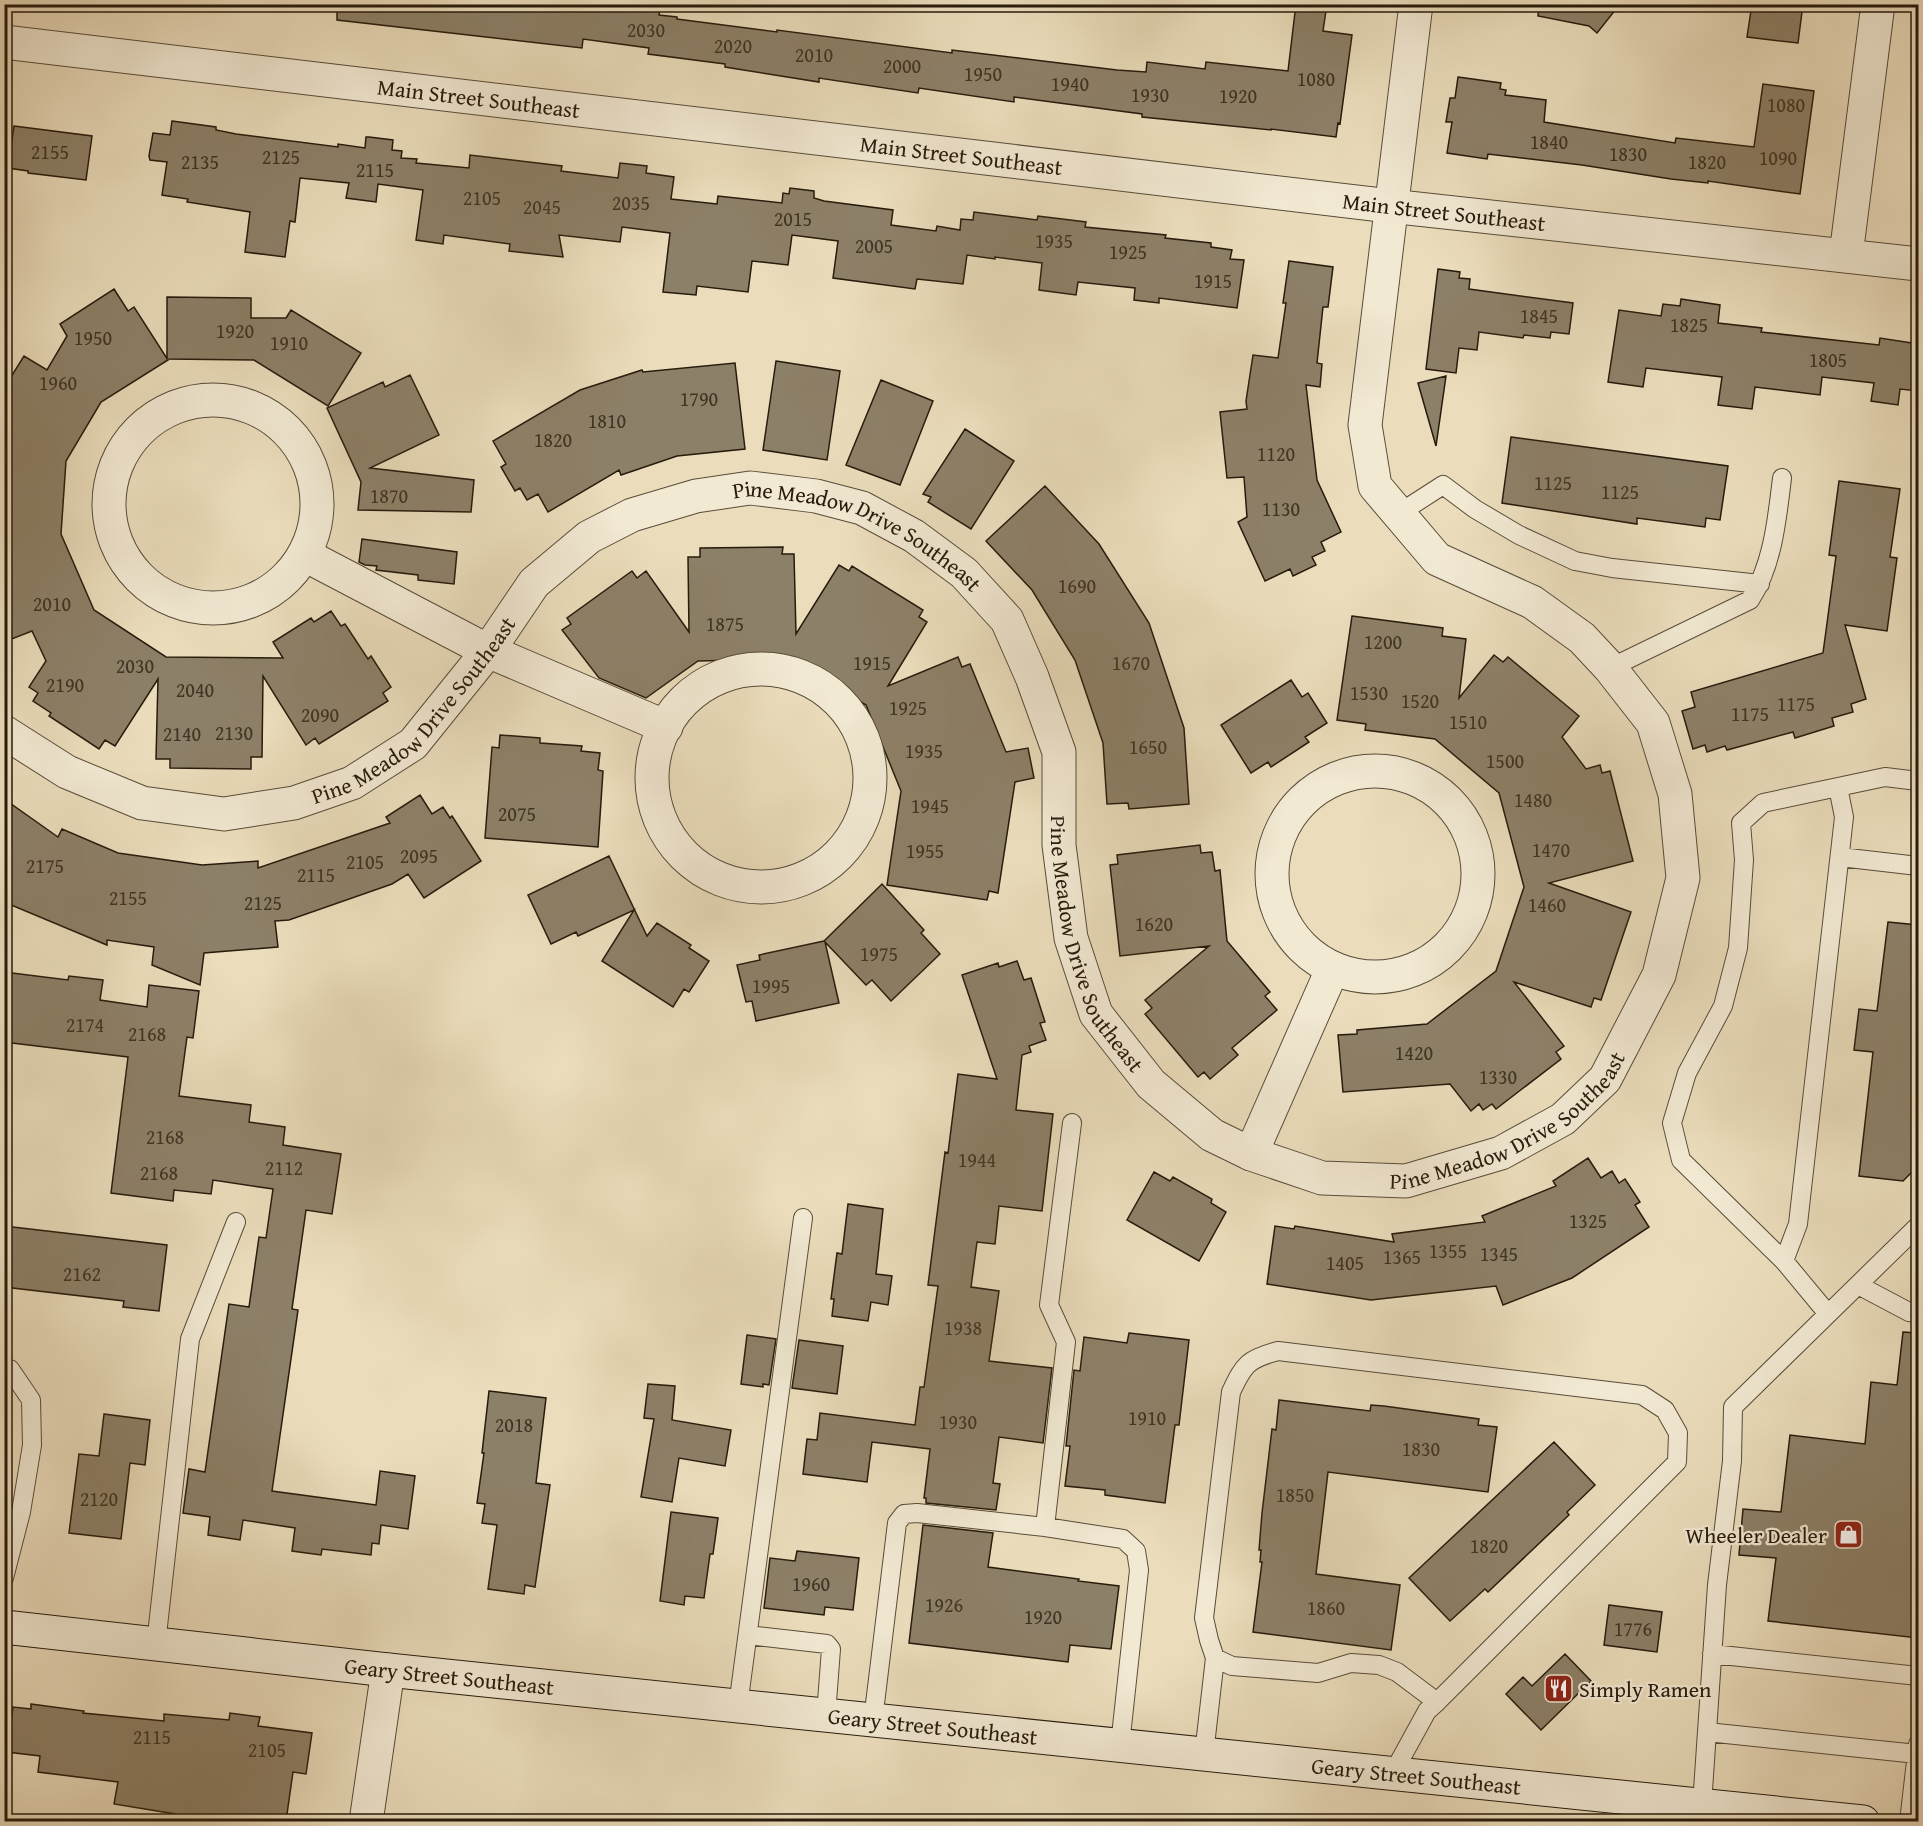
<svg xmlns="http://www.w3.org/2000/svg" width="1923" height="1826" font-family="'Gentium Book Plus',serif">
<style>
.building{fill:#8d8068;stroke:#271b0d;stroke-width:1.5}
.lines{fill:none;stroke-linecap:round;stroke-linejoin:round}
.service-casing{stroke:#584c39;stroke-width:20}
.minor-casing{stroke:#584c39;stroke-width:35}
.secondary-casing{stroke:#271b0d;stroke-width:35}
.service{stroke:#f2e9d3;stroke-width:18}
.minor{stroke:#f2e9d3;stroke-width:33}
.secondary{stroke:#f2e9d3;stroke-width:33}
.labels{text-anchor:middle;stroke-width:4.5;stroke-linejoin:round;paint-order:stroke}
.number-label{font-size:20px;fill:#403424}
.street-label{font-size:22px;fill:#271b0d;stroke:#f2e9d3}
.poi-label{font-size:22px;fill:#271b0d;stroke:#f2e9d3;text-anchor:end}
</style>
<rect width="100%" height="100%" fill="#ebddbc"/>
<filter id="stains"><feTurbulence type="fractalNoise" baseFrequency=".00333" numOctaves="4"/><feColorMatrix values="0 0 0 0 .2 0 0 0 0 .09 0 0 0 0 .02 0 0 0 .5 -.17"/></filter>
<radialGradient id="worn" r=".72"><stop offset=".6" stop-color="#630" stop-opacity="0"/><stop offset="1" stop-color="#630" stop-opacity=".3"/></radialGradient>
<path class="building" d="M337 4H559L620 11 621 4H661L659 15 677 17V19L777 32V30L952 53V50L1117 70 1146 72 1147 62 1205 69 1206 62 1288 71 1296 4H1327L1323 31 1352 35 1340 124 1338 123 1336 137 1271 129V130L1142 117V114L1014 97V102L919 88 918 93 819 78V82L725 67V64L648 54 649 48 583 39 582 48 337 20Z
M1539 4H1620L1597 33 1589 26 1538 16Z
M1752 4H1803L1798 43 1747 37Z
M1458 77 1501 83 1500 89 1506 90 1505 95 1546 100 1544 122 1675 143 1676 138 1754 147 1763 84 1814 91 1800 194 1708 181V183L1671 179 1582 165 1488 154 1487 159 1447 153 1452 122H1446L1450 98H1455Z
M172 121 216 127V130L236 134 338 147V144L365 148 366 137H369L393 140 392 150 402 151 401 158 417 159 416 163 469 168 470 155 562 166 561 171 618 178 620 163 647 166 646 173 674 177 671 199 717 204 718 196 782 203 783 193 789 194 790 188 814 191V198L824 201 893 210 891 225 936 231 937 226 960 230 961 219 973 220 974 212 1037 220 1038 216 1086 222 1085 227 1166 235 1165 238 1211 243V247L1232 250 1230 259 1244 260 1237 308 1159 298V303L1134 300 1135 288 1078 282 1076 295 1039 290 1042 263 995 257V259L967 255 963 284 917 279 915 289 833 278 838 241 792 235 788 265 752 261 748 292 697 286 696 295 663 292 670 233 622 227 620 242 559 235 563 257 509 251 510 244 444 235 443 244 416 240 423 190 378 184 376 202 346 198 349 183 300 178 295 222 290 221 285 257 245 252 250 212 187 202 188 199 162 195 167 162 150 160 149 156 153 133 170 135Z
M14 126 92 136 86 180 28 173V171L8 168Z
M1289 261 1333 267 1328 307H1323L1317 363 1322 364 1320 387 1306 385 1317 480 1341 532 1321 542 1325 551 1312 557 1316 565 1293 576 1290 569 1265 581 1238 522 1247 517 1244 477 1227 478 1220 412 1247 409 1246 401 1253 355 1278 358 1286 303H1283Z
M1438 269 1460 272 1459 278 1470 279 1469 289 1573 303 1569 334 1551 332 1550 338 1524 335 1523 338 1479 332 1477 350 1459 348 1456 373 1426 369Z
M114 289 128 311 134 307 168 360 101 402 66 461 61 534 94 610 166 657 283 658 273 642 311 618 314 622 331 611 341 626 345 624 368 659 371 656 391 687 383 693 388 701 319 744 315 738 306 745 263 676 262 757H251V769L170 768V759H156L158 679 115 746 105 740 99 749 49 716 51 713 33 701 38 693 29 687 46 661 32 631 4 642V388L24 356 47 370 67 336 60 324Z
M167 297 251 298V318H286L291 310 361 353 328 406 254 360 167 359Z
M1681 299 1720 305 1718 323 1762 328 1761 332 1879 345 1880 338 1918 344V391L1900 389 1898 405 1871 401 1874 383 1822 377 1820 395 1755 387 1752 409 1718 405 1722 377 1646 368 1643 387 1608 382 1619 310 1661 316 1663 304 1680 306Z
M776 361 840 371 827 460 763 450Z
M735 363 745 449 677 456 621 475 619 470 548 512 538 494 527 500 520 488 515 491 501 467 506 464 493 441 580 390 642 370 643 372Z
M410 375 439 435 370 468 474 480 471 512 358 510 361 482 327 408 383 382 385 387Z
M1446 376 1436 446 1418 383Z
M881 380 933 401 900 485 846 465Z
M965 429 1014 461 971 529 928 502 931 497 923 494Z
M1511 437 1728 466 1720 520 1706 518 1705 527 1637 518V524L1502 503Z
M1839 481 1900 489 1890 557 1897 558 1887 631 1845 625 1866 699 1851 704 1853 712 1832 718 1834 726 1795 738 1793 732 1727 750 1725 746 1707 752 1705 745 1693 749 1682 711 1695 707 1691 692 1823 653 1836 556 1829 555Z
M1045 486 1099 544 1149 623 1184 728 1189 804 1129 809 1128 803 1107 804 1103 743 1075 660 1032 590 986 541Z
M362 539 457 552 454 584 418 580V575L376 570 377 566 365 565 359 562Z
M783 547 782 554H794L796 634 839 565 849 571 852 566 923 610 919 617 927 622 888 686 958 657 962 667 970 664 1006 752 1028 748 1034 778 1015 782 998 893 989 891 987 900 887 885 901 791 866 705 791 659 698 661 646 698 599 678 562 630 571 624 567 618 632 571 637 578 646 571 689 632 688 557H700V548Z
M1352 616 1443 628 1442 636 1466 639 1459 698 1494 655 1503 662 1508 657 1579 716 1562 737 1586 769 1600 765 1602 773 1610 771 1633 861 1549 883 1631 912 1601 1000 1594 998 1591 1007 1514 982 1564 1046 1556 1052 1561 1059 1496 1109 1492 1104 1483 1110 1479 1104 1471 1111 1450 1084 1343 1092 1338 1035 1357 1034V1030L1427 1024 1496 971 1524 887 1499 793 1435 739 1365 730 1366 724 1337 720Z
M1291 680 1302 697 1308 693 1327 723 1305 737 1309 742 1271 767 1268 762 1251 773 1221 725Z
M500 735 540 738V743L582 746 581 751 600 753 598 770 603 771 598 847 485 838 492 747 499 748Z
M420 795 432 814 443 807 450 818 452 816 481 861 424 898 408 874 392 884 289 920 275 921 278 947 204 953 200 985 152 965 154 947 107 940V945L4 902V799L58 837 62 829 118 853 202 865 258 861V868L390 823 386 817Z
M1200 845 1201 853 1212 852 1215 871 1220 870 1227 941 1270 992 1265 996 1277 1010 1232 1048 1238 1055 1210 1079 1204 1072 1198 1077 1145 1014 1152 1008 1145 1000 1209 946 1120 956 1110 865 1118 864 1117 855Z
M609 856 647 936 657 923 691 945 689 948 709 961 689 992 684 989 673 1007 602 961 634 910 578 936 576 932 551 944 528 895Z
M882 884 924 930 921 933 940 954 891 1001 872 980 866 985 825 942 839 1003 756 1021 752 1001 746 1002 737 965 760 960 759 955 824 941Z
M1888 922 1918 925V1166L1903 1181 1859 1176 1873 1052 1854 1050 1859 1009 1877 1011Z
M1017 961 1024 980 1031 978 1045 1022 1040 1023 1046 1040 1029 1046 1031 1052 1022 1055 1016 1110 1053 1114 1042 1211 999 1206 995 1244 977 1242 971 1287 999 1291 989 1361 1052 1368 1043 1443 999 1437 993 1483 1000 1484 996 1510 926 1503V1498H924L930 1449 872 1442 867 1482 803 1474 807 1439 817 1440 820 1413 915 1425 920 1387H924L938 1286 928 1285 945 1152 948 1153 958 1074 997 1079 962 975 998 963 999 967Z
M4 972 68 980 69 976 103 980 100 1000 147 1007 149 985 199 991 193 1038 187 1037 179 1096 251 1105 249 1122 285 1127 283 1145 341 1154 332 1214 306 1210 292 1309 298 1310 272 1491 376 1505 380 1471 415 1476 408 1529 381 1525 379 1544 372 1543 371 1555 322 1549 321 1555 292 1551 295 1528 243 1520 240 1540 208 1535 210 1517 183 1513 189 1469 205 1472 229 1304 249 1307 259 1237 266 1238 273 1189 213 1180 211 1194 174 1190 173 1201 111 1193 128 1057 4 1042Z
M1588 1158 1601 1178 1612 1171 1619 1183 1625 1179 1640 1202 1635 1205 1649 1227 1572 1278 1503 1305 1496 1286 1371 1300 1267 1284 1275 1226 1294 1229 1295 1226 1394 1242 1392 1234 1485 1222 1482 1216 1556 1186 1553 1181Z
M1154 1172 1170 1181 1173 1177 1212 1199 1211 1203 1226 1212 1199 1261 1127 1220Z
M848 1204 883 1209 876 1274 892 1276 888 1305 871 1302 868 1321 832 1316 834 1299H831L837 1253 842 1254Z
M4 1226 167 1245 159 1311 123 1307 124 1301 4 1287Z
M1903 1332 1918 1333V1638L1768 1621 1776 1558 1739 1555 1743 1509 1781 1512 1790 1435 1865 1444 1871 1382 1897 1385Z
M1129 1333 1189 1340 1179 1425H1175L1165 1503 1105 1495V1490L1065 1486 1070 1446H1066L1074 1370 1080 1371 1084 1337 1127 1343Z
M747 1335 776 1339 769 1385 763 1384V1387L741 1384Z
M799 1340 843 1346 837 1394 792 1388Z
M648 1384 675 1386 672 1420 731 1430 725 1466 679 1458 672 1502 641 1497 654 1419 644 1418Z
M489 1391 546 1398 536 1483 550 1485 535 1587 525 1585 524 1594 488 1589 497 1525 482 1523 485 1504 477 1503 484 1453H482Z
M1279 1400 1370 1411 1371 1405 1384 1406 1479 1419 1478 1425 1497 1427 1488 1492 1328 1472 1316 1574 1400 1585 1391 1650 1253 1632 1262 1562H1260L1261 1550H1259L1262 1513 1272 1429 1276 1430Z
M104 1414 150 1420 145 1465 130 1463 121 1539 69 1533 79 1454 99 1456Z
M1554 1442 1595 1485 1567 1512 1569 1515 1488 1592 1485 1589 1450 1621 1409 1578Z
M671 1512 718 1518 713 1554H710L704 1598 685 1596 684 1605 660 1601Z
M923 1525 993 1533 988 1567 1079 1579 1078 1581 1119 1586 1111 1649 1070 1645 1068 1662 909 1643Z
M797 1551 859 1558 853 1610 825 1607 824 1615 764 1608 770 1558 795 1561Z
M1609 1605 1662 1612 1657 1652 1604 1645Z
M1565 1654 1591 1681 1541 1730 1506 1694 1523 1677 1532 1686Z
M31 1704 84 1711 83 1713 164 1721V1714L229 1720 230 1713 260 1717 258 1726 312 1733 306 1774 293 1772 286 1821H191L192 1820 175 1817V1814L114 1804 118 1782 38 1772 40 1756 7 1752 13 1707 31 1709Z"/>
<g class="lines">
<defs>
<path id="service" d="M1398 514 1443 485 1475 509 1519 535 1575 561 1612 568 1760 584
M1610 668 1750 600C1773 565 1777 519 1782 478
M1838 787 1885 777 1918 781
M1840 857 1918 866
M1072 1123 1049 1305 1066 1342 1045 1527 1123 1539 1136 1551 1139 1570 1120 1745
M1784 1261 1798 1224 1844 817 1838 787 1763 803 1741 823 1744 860 1738 948 1723 1006 1687 1073 1672 1123 1681 1160 1784 1261 1828 1314
M1858 1285 1909 1312 1918 1313
M4 1578 21 1512 32 1445 31 1400 10 1369
M748 1635 827 1644 831 1649 826 1715
M156 1644 190 1339 236 1222
M1712 1654 1918 1676
M738 1706 803 1218
M873 1720 897 1523 904 1514 917 1513 1045 1527
M1707 1732 1917 1754
M1204 1754 1215 1658
M1393 1773 1427 1711 1437 1702 1677 1462 1678 1433 1665 1410 1642 1395 1278 1351C1248 1359 1244 1364 1231 1392L1204 1618 1209 1640 1215 1658 1232 1666 1318 1673 1351 1663 1379 1665 1397 1672 1437 1702
M1702 1805 1717 1585 1732 1461 1733 1407 1918 1226
M1909 1822 1918 1744"/>
<g id="minor">
<path id="s1" d="M4 42 1390 206 1918 264"/>
<path d="M1846 255 1878 4"/>
<circle cx="213" cy="504" r="104"/>
<path d="M305 555 488 651 666 727"/>
<circle cx="761" cy="778" r="109"/>
<path id="s2" d="M4 732 67 772 142 803 224 814 294 803 352 783 413 744 488 651 534 583 589 537 632 515 696 496 750 488 816 496 862 508 914 536 964 573 1007 620 1032 677 1059 752V845L1071 938 1096 1014 1151 1084 1212 1135 1251 1154 1322 1178 1406 1181 1501 1153 1563 1119 1605 1079 1659 975 1683 878 1675 794 1653 723 1610 668 1582 638 1532 602 1437 559 1375 486 1365 425 1416 4"/>
<circle cx="1375" cy="874" r="103"/>
<path d="M1251 1154 1332 970"/>
<path d="M366 1822 388 1670"/>
</g>
<g id="secondary">
<path id="s3" d="M4 1627 388 1670 1863 1822"/>
</g>
</defs>
<use href="#service" class="service-casing"/>
<use href="#minor" class="minor-casing"/>
<use href="#secondary" class="secondary-casing"/>
<use href="#service" class="service"/>
<use href="#minor" class="minor"/>
<use href="#secondary" class="secondary"/>
</g>
<defs>
<symbol id="shop-square" viewBox="-11 -11 22 22"><rect x="-9" y="-9" width="18" height="18" rx="4" fill="#8f2418" stroke="#f2e9d3"/><path d="M-5-2.5h2.3a2.7 3.5 0 0 1 5.4 0H5L5.5 6h-11ZM-1.5-2.5h3a1.5 2.3 0 0 0-3 0Z" fill="#fff"/></symbol>
<symbol id="restaurant-square" viewBox="-11 -11 22 22"><rect x="-9" y="-9" width="18" height="18" rx="4" fill="#8f2418" stroke="#f2e9d3"/><path d="M-5-6h1v4h1v-4h1v4h1v-4h1v5L-1.5 .5V6h-2V.5L-5-1ZM5-6V6H3V1.5H1.5Q1.5-4 5-6Z" fill="#fff"/></symbol>
</defs>
<g fill-rule="evenodd">
<use href="#shop-square" x="1832" y="1518" width="33" height="33"/>
<use href="#restaurant-square" x="1542" y="1672" width="33" height="33"/>
</g>
<g class="labels">
<g class="number-label">
<text x="646" y="37">2030</text>
<text x="733" y="53">2020</text>
<text x="814" y="62">2010</text>
<text x="902" y="73">2000</text>
<text x="983" y="81">1950</text>
<text x="1316" y="86">1080</text>
<text x="1070" y="91">1940</text>
<text x="1150" y="102">1930</text>
<text x="1238" y="103">1920</text>
<text x="1786" y="112">1080</text>
<text x="1549" y="149">1840</text>
<text x="50" y="159">2155</text>
<text x="1628" y="161">1830</text>
<text x="281" y="164">2125</text>
<text x="1778" y="165">1090</text>
<text x="200" y="169">2135</text>
<text x="1707" y="169">1820</text>
<text x="375" y="177">2115</text>
<text x="482" y="205">2105</text>
<text x="631" y="210">2035</text>
<text x="542" y="214">2045</text>
<text x="793" y="226">2015</text>
<text x="1054" y="248">1935</text>
<text x="874" y="253">2005</text>
<text x="1128" y="259">1925</text>
<text x="1213" y="288">1915</text>
<text x="1539" y="323">1845</text>
<text x="1689" y="332">1825</text>
<text x="235" y="338">1920</text>
<text x="93" y="345">1950</text>
<text x="289" y="350">1910</text>
<text x="1828" y="367">1805</text>
<text x="58" y="390">1960</text>
<text x="699" y="406">1790</text>
<text x="607" y="428">1810</text>
<text x="553" y="447">1820</text>
<text x="1276" y="461">1120</text>
<text x="1553" y="490">1125</text>
<text x="1620" y="499">1125</text>
<text x="389" y="503">1870</text>
<text x="1281" y="516">1130</text>
<text x="1077" y="593">1690</text>
<text x="52" y="611">2010</text>
<text x="725" y="631">1875</text>
<text x="1383" y="649">1200</text>
<text x="872" y="670">1915</text>
<text x="1131" y="670">1670</text>
<text x="135" y="673">2030</text>
<text x="65" y="692">2190</text>
<text x="195" y="697">2040</text>
<text x="1369" y="700">1530</text>
<text x="1420" y="708">1520</text>
<text x="1796" y="711">1175</text>
<text x="908" y="715">1925</text>
<text x="1750" y="721">1175</text>
<text x="320" y="722">2090</text>
<text x="1468" y="729">1510</text>
<text x="234" y="740">2130</text>
<text x="182" y="741">2140</text>
<text x="1148" y="754">1650</text>
<text x="924" y="758">1935</text>
<text x="1505" y="768">1500</text>
<text x="1533" y="807">1480</text>
<text x="930" y="813">1945</text>
<text x="517" y="821">2075</text>
<text x="1551" y="857">1470</text>
<text x="925" y="858">1955</text>
<text x="419" y="863">2095</text>
<text x="365" y="869">2105</text>
<text x="45" y="873">2175</text>
<text x="316" y="882">2115</text>
<text x="128" y="905">2155</text>
<text x="263" y="910">2125</text>
<text x="1547" y="912">1460</text>
<text x="1154" y="931">1620</text>
<text x="879" y="961">1975</text>
<text x="771" y="993">1995</text>
<text x="85" y="1032">2174</text>
<text x="147" y="1041">2168</text>
<text x="1414" y="1060">1420</text>
<text x="1498" y="1084">1330</text>
<text x="165" y="1144">2168</text>
<text x="977" y="1167">1944</text>
<text x="284" y="1175">2112</text>
<text x="159" y="1180">2168</text>
<text x="1588" y="1228">1325</text>
<text x="1448" y="1258">1355</text>
<text x="1499" y="1261">1345</text>
<text x="1402" y="1264">1365</text>
<text x="1345" y="1270">1405</text>
<text x="82" y="1281">2162</text>
<text x="963" y="1335">1938</text>
<text x="1147" y="1425">1910</text>
<text x="958" y="1429">1930</text>
<text x="514" y="1432">2018</text>
<text x="1421" y="1456">1830</text>
<text x="1295" y="1502">1850</text>
<text x="99" y="1506">2120</text>
<text x="1489" y="1553">1820</text>
<text x="811" y="1591">1960</text>
<text x="944" y="1612">1926</text>
<text x="1326" y="1615">1860</text>
<text x="1043" y="1624">1920</text>
<text x="1633" y="1636">1776</text>
<text x="152" y="1744">2115</text>
<text x="267" y="1757">2105</text>
</g>
<g class="street-label">
<text dy="8" stroke="none"><textPath href="#s1" startOffset="478">Main Street Southeast</textPath></text>
<text dy="8" stroke="none"><textPath href="#s1" startOffset="964">Main Street Southeast</textPath></text>
<text dy="8" stroke="none"><textPath href="#s1" startOffset="1450">Main Street Southeast</textPath></text>
<text dy="8" stroke="none"><textPath href="#s2" startOffset="1005">Pine Meadow Drive Southeast</textPath></text>
<text dy="8" stroke="none"><textPath href="#s2" startOffset="465">Pine Meadow Drive Southeast</textPath></text>
<text dy="8" stroke="none"><textPath href="#s2" startOffset="1527">Pine Meadow Drive Southeast</textPath></text>
<text dy="8" stroke="none"><textPath href="#s2" startOffset="2085">Pine Meadow Drive Southeast</textPath></text>
<text dy="8" stroke="none"><textPath href="#s3" startOffset="448">Geary Street Southeast</textPath></text>
<text dy="8" stroke="none"><textPath href="#s3" startOffset="934">Geary Street Southeast</textPath></text>
<text dy="8" stroke="none"><textPath href="#s3" startOffset="1420">Geary Street Southeast</textPath></text>
</g>
<g class="poi-label">
<text x="1827" y="1543">Wheeler Dealer</text>
<text x="1579" y="1697" text-anchor="start">Simply Ramen</text>
</g>
</g>
<rect width="1923" height="1826" fill="none" stroke="#ebddbc" stroke-width="24"/>
<rect x="6" y="6" width="1911" height="1814" fill="none" stroke="#271b0d" stroke-width="3"/>
<rect x="12" y="12" width="1899" height="1802" fill="none" stroke="#271b0d" stroke-width="1.5"/>
<rect width="100%" height="100%" filter="url(#stains)"/>
<rect width="100%" height="100%" fill="url(#worn)"/>
</svg>
